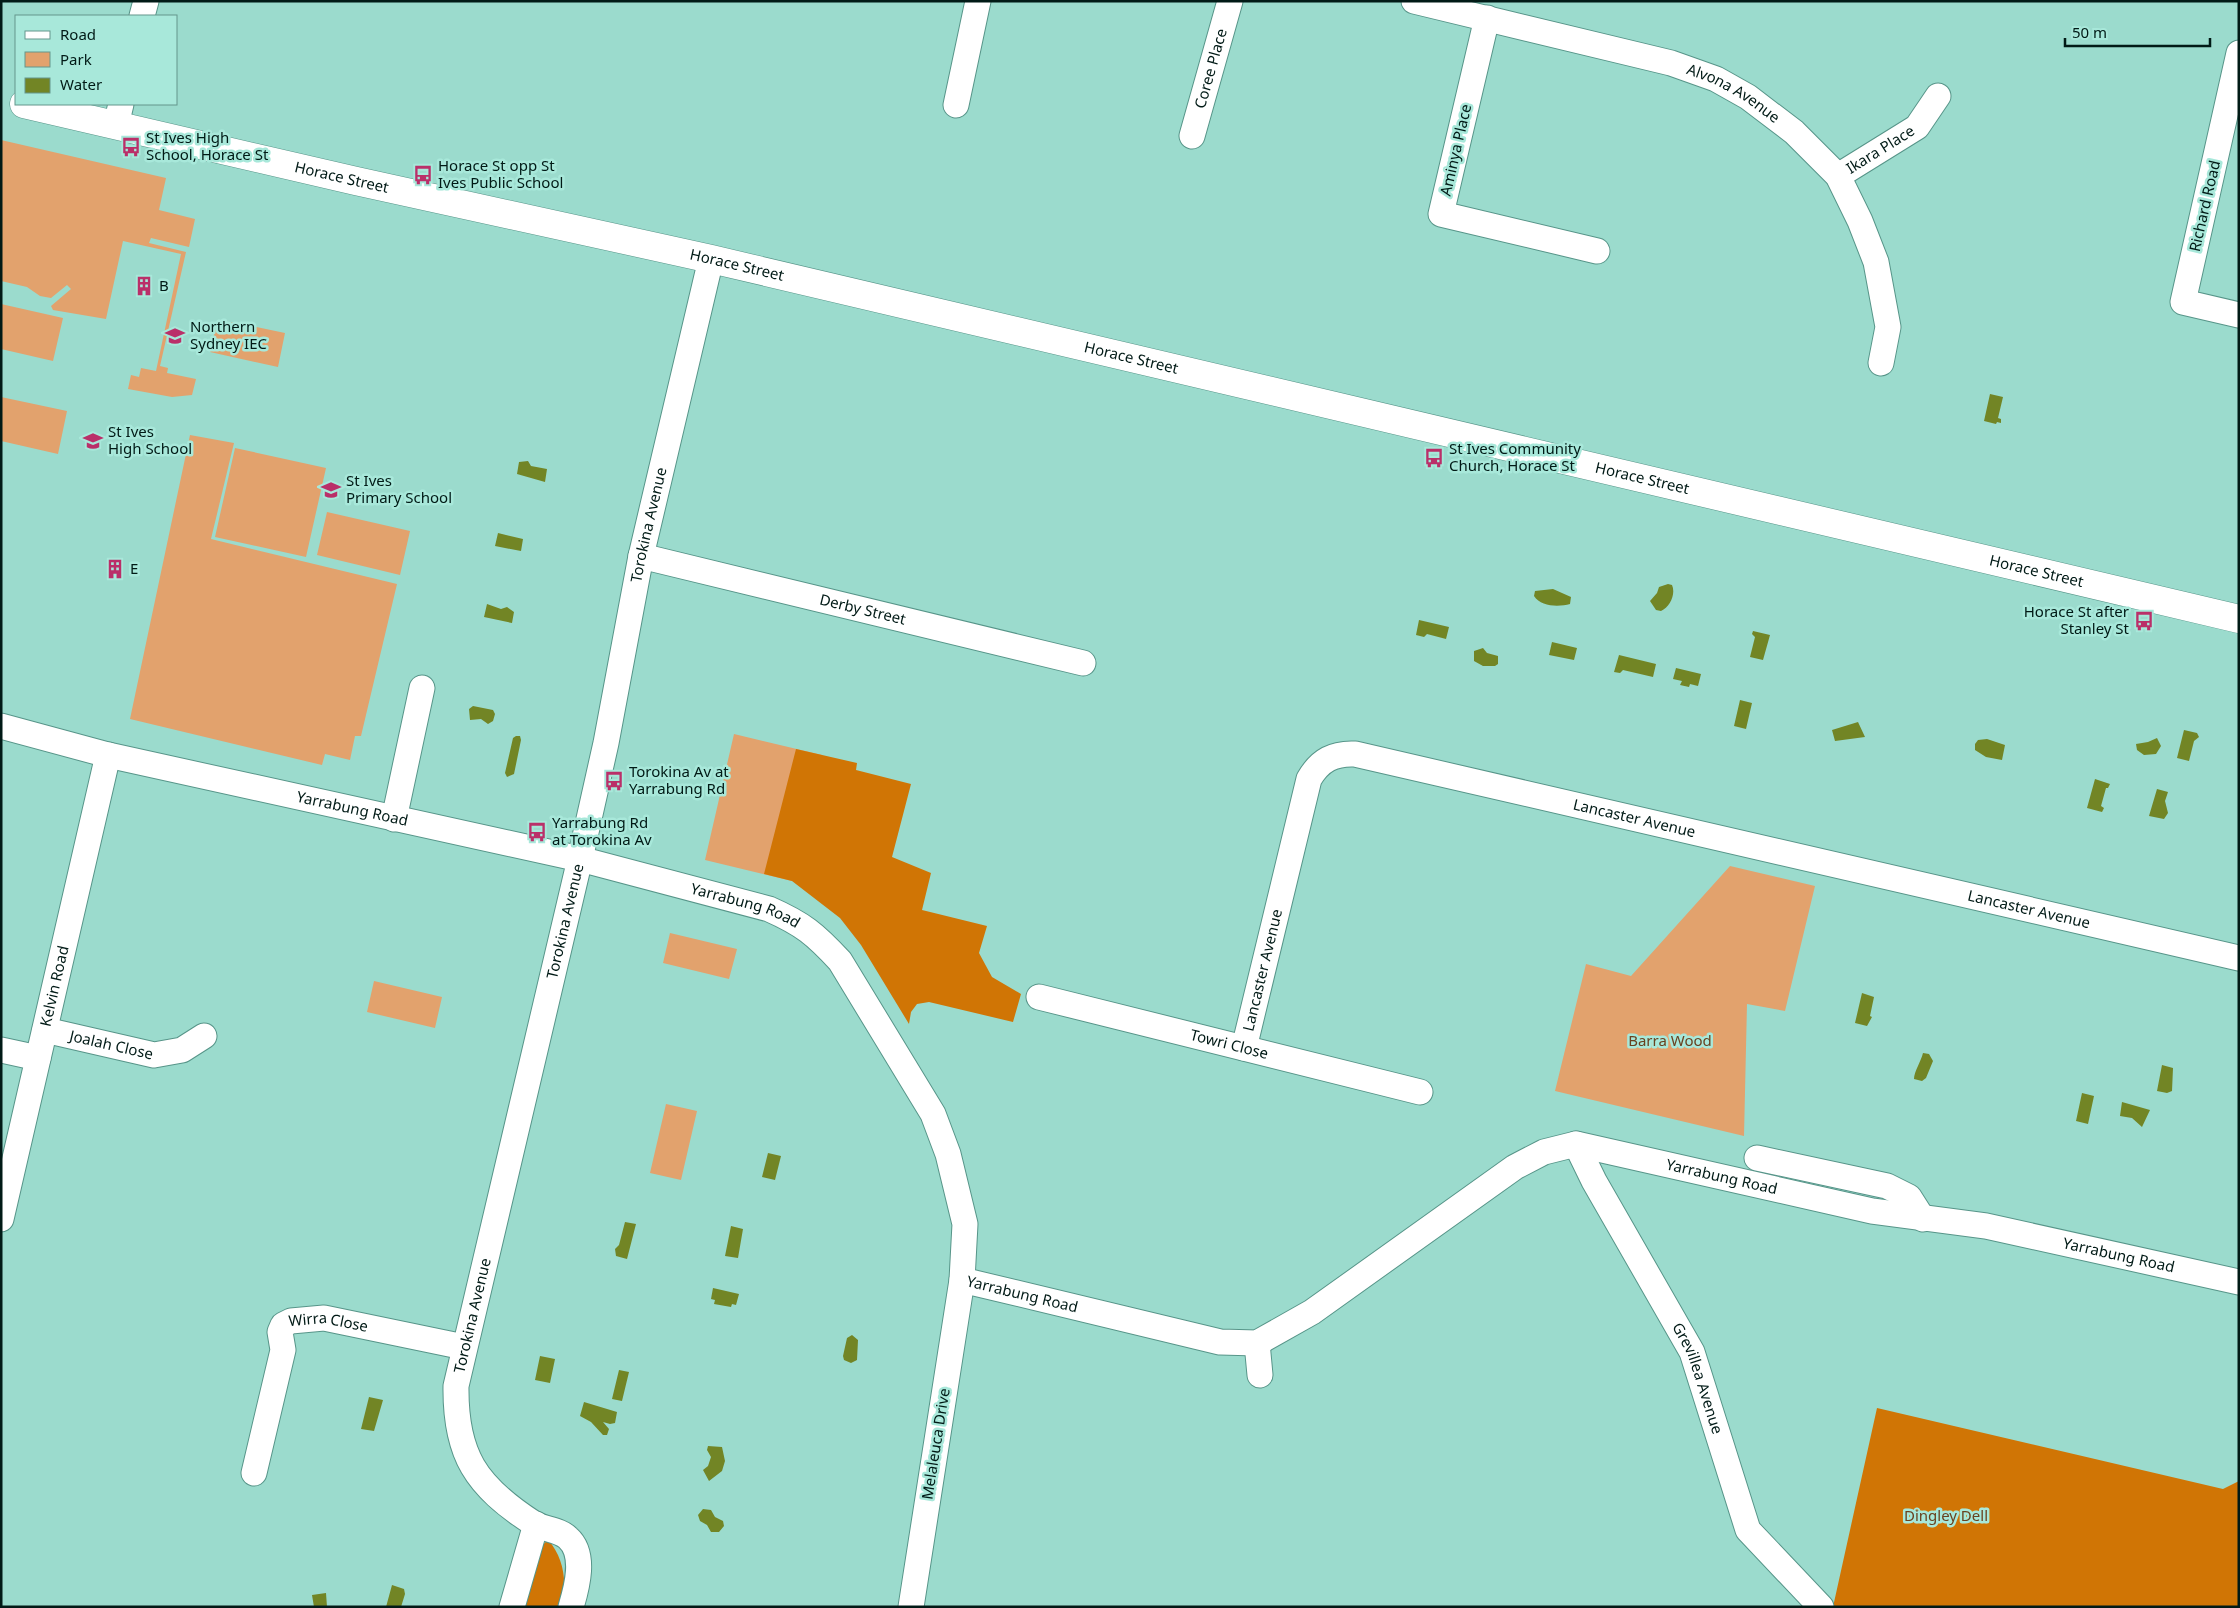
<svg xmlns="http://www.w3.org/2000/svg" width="2240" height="1608" font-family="'Noto Sans',sans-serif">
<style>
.green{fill:#e2a26d}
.forest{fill:#d07505}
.water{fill:#728525}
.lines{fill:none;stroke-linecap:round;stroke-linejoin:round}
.minor-casing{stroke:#579589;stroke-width:27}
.major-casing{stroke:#579589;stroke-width:29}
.minor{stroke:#fff;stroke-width:25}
.major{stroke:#fff;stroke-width:28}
.labels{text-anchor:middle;stroke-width:5;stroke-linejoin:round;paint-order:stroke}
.street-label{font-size:15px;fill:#011a16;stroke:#a8e8da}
.poi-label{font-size:15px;fill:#011a16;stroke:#a8e8da;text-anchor:start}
.park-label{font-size:15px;fill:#694220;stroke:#a8e8da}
</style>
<rect width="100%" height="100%" fill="#9bdbcd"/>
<path class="green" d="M1 140 166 178 159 210 195 219 189 247 151 238 149 243 186 252 160 366 168 368 167 373 196 379 192 395 172 397 128 389 131 375 139 377 141 368 156 371 181 254 123 241 106 319 53 310 51 306 71 289 67 285 51 298 40 296 27 287 1 281Z
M1 304 63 318 53 361 1 349Z
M233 322 285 333 278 367 210 352 215 330Z
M1 397 67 411 58 454 1 441Z
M190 435 234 443 211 539 397 584 361 736H355L350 760 325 754 322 765 130 719Z
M235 448 326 468 306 557 215 537Z
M327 512 410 531 400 575 317 555Z
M734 734 822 755 792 881 705 860Z
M1730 866 1815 886 1785 1011 1747 1004 1744 1136 1555 1091 1586 964 1631 976Z
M670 933 737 949 729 979 663 963Z
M374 981 442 997 435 1028 367 1012Z
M666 1104 697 1111 681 1180 650 1173Z"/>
<path class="forest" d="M796 749 857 763 856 770 911 784 892 857 931 873 922 910 987 926 979 953 992 977 1021 994 1013 1022 929 1002 917 1004 911 1012 909 1024 861 945 840 918 792 881 764 874Z
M1877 1408 2223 1489 2239 1481V1607H1833Z
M548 1540C564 1557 568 1585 561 1607H521L539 1548Z"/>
<path class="water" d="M1990 394 2003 397 1998 418 2001 419V423L1997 422 1996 424 1984 421Z
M528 461 531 466 547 469 545 482 517 474 519 462Z
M498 533 523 539 521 551 495 546Z
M1668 584 1672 585C1676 594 1670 607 1661 611L1656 610 1650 601 1657 593 1659 587Z
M1553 589 1571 597 1570 604C1559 607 1541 607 1534 596L1535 591Z
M487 604 501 609 507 607 514 612 512 623 484 617Z
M1419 620 1449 627 1446 639 1427 634 1424 637 1416 635Z
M1753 631 1770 635 1763 660 1750 657 1755 637 1752 634Z
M1552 642 1577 648 1574 660 1549 655Z
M1483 648 1487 653 1498 656V664L1495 666H1483L1474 661V651Z
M1619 655 1656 664 1653 677 1623 670 1620 673 1614 672Z
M1676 668 1701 674 1698 686 1690 684 1689 687 1680 685 1682 681 1673 679Z
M1740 700 1752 703 1746 729 1734 726Z
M473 706 493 710 495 714 493 721 488 724 481 719 470 720 469 709Z
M1858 722 1865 737 1835 741 1832 730Z
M2184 730 2197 733 2199 737 2194 741 2189 761 2177 758Z
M516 736H520L521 740 514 774 507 777 505 773 513 738Z
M2157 738 2161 746 2156 754 2144 755 2137 750 2136 744 2148 742Z
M1987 739 2005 745 2002 760 1986 757 1975 750V744L1978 740Z
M2095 779 2110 784 2108 788H2106L2101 806 2104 808 2102 812 2087 808Z
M2157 789 2168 792 2165 801 2168 813 2164 819 2149 816Z
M1862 993 1874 997 1870 1016 1872 1017 1867 1026 1855 1023Z
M1923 1053 1929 1054 1933 1061 1926 1078 1922 1081 1914 1079C1914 1072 1921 1061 1923 1053Z
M2162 1065 2173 1068 2172 1091 2167 1093 2157 1091Z
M2082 1093 2094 1096 2088 1124 2076 1121Z
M2122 1102 2150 1110 2142 1127 2132 1118 2120 1116Z
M768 1153 781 1156 775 1180 762 1177Z
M625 1222 636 1224 627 1259 616 1256 615 1249 619 1245Z
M731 1226 743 1229 738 1258 725 1256Z
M713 1288 739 1294 736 1305 732 1304 731 1307 714 1304 715 1300 711 1299Z
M852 1335 858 1340 857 1360 851 1363 844 1360 843 1356 847 1338Z
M540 1356 555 1359 550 1383 535 1380Z
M619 1370 629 1372 622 1401 612 1399Z
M369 1397 383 1400 374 1431 361 1429Z
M584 1402 617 1412 615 1423 610 1424 603 1422 609 1429 607 1435H603L591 1422 580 1416Z
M708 1446 722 1447 725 1461 722 1471 709 1481 703 1470 708 1466 711 1457 707 1450Z
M703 1509 711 1510 715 1517 723 1521 724 1526 719 1532H711L707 1525 700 1521 698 1515Z
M392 1585 404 1589 405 1594 401 1607H386Z
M326 1593 327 1607H314L312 1595Z"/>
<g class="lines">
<defs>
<g id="minor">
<path id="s1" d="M1414 1 1671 63 1716 79 1748 97 1794 132 1838 176 1860 221 1876 262 1888 327 1881 363"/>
<path d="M142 16 146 1"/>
<path d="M1487 18 1441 214 1597 251"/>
<path d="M2239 53 2183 302 2239 315"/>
<path d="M956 105 978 1"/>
<path d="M116 125 121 104"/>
<path id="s2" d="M1192 136 1230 1"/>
<path id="s3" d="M1838 176 1917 127 1938 96"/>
<path id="s4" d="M641 556 1083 663"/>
<path id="s5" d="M1 726 108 755 580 859 769 909C803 924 815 934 840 961L933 1114 948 1154 965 1224 962 1280 911 1607"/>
<path d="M394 819 422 688"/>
<path id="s6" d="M1039 997 1420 1092"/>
<path id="s7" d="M45 1030 154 1055 182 1050 204 1036"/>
<path id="s8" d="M1244 1048 1309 779C1320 760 1334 753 1355 754L2239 958"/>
<path d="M1 1050 38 1058"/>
<path id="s9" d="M1576 1144 1594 1181 1692 1352 1748 1530 1821 1607"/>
<path d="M1757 1158 1887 1186 1909 1197 1923 1219"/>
<path id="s10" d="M1 1219 108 755"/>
<path id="s11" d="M962 1280 1220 1342 1257 1343 1312 1312 1515 1167 1544 1152 1576 1144 1872 1211 1986 1226 2239 1282"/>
<path d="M1257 1343 1260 1375"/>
<path id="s12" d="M254 1473 283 1350 280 1332 283 1325 291 1321 324 1318 464 1347"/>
<path d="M512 1607 536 1524"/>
<path id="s13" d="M571 1607C577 1587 586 1554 568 1538 559 1529 544 1530 533 1523 476 1486 455 1455 456 1386L580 859 606 743 641 556 711 259"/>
</g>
<g id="major">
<path id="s14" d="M24 104 356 181 711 259 2239 619"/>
</g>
</defs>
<use href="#minor" class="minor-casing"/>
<use href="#major" class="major-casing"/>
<use href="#minor" class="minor"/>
<use href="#major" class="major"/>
</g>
<defs>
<symbol id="bus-bare" viewBox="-9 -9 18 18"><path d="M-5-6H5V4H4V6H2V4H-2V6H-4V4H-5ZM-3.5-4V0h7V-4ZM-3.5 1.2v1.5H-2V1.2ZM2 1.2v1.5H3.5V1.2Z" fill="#ba2f69" stroke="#a8e8da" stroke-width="2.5" paint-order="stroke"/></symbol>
<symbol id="building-bare" viewBox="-9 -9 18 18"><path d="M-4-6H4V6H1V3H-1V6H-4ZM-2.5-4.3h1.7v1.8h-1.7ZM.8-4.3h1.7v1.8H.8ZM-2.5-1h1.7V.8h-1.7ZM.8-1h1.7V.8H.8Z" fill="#ba2f69" stroke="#a8e8da" stroke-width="2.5" paint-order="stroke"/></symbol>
<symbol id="school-bare" viewBox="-9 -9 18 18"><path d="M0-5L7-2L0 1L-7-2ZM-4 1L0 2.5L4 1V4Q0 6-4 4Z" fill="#ba2f69" stroke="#a8e8da" stroke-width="2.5" paint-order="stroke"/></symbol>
</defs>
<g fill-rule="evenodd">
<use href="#bus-bare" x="117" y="133" width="28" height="28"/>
<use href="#bus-bare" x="409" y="161" width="28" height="28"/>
<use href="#building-bare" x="130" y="272" width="28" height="28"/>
<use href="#school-bare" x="161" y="322" width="28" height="28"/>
<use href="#school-bare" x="79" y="427" width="28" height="28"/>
<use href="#bus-bare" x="1420" y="444" width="28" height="28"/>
<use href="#school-bare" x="317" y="476" width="28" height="28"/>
<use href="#building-bare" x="101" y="555" width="28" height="28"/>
<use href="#bus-bare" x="2130" y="607" width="28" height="28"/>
<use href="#bus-bare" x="600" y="767" width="28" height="28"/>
<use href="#bus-bare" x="523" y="818" width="28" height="28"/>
</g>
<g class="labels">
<g class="street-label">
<text dy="5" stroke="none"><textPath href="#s2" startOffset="70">Coree Place</textPath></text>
<text dy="5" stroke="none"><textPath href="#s1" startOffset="334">Alvona Avenue</textPath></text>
<text dy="5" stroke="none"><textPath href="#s3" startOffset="50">Ikara Place</textPath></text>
<text transform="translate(1456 150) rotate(-77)" y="5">Aminya Place</text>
<text dy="5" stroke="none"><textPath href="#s14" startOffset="326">Horace Street</textPath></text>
<text transform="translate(2205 206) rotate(-77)" y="5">Richard Road</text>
<text dy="5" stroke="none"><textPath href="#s14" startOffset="731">Horace Street</textPath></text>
<text dy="5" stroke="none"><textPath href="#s14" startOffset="1136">Horace Street</textPath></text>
<text dy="5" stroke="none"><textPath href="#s14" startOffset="1661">Horace Street</textPath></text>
<text dy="5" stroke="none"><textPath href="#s13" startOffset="1160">Torokina Avenue</textPath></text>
<text dy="5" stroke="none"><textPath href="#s14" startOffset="2066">Horace Street</textPath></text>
<text dy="5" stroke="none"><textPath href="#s4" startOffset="228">Derby Street</textPath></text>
<text dy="5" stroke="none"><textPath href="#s5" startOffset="361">Yarrabung Road</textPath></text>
<text dy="5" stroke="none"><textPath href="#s8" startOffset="619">Lancaster Avenue</textPath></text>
<text dy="5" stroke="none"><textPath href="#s5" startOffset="766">Yarrabung Road</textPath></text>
<text dy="5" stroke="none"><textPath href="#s8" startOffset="1024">Lancaster Avenue</textPath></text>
<text dy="5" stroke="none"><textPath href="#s13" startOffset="755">Torokina Avenue</textPath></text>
<text dy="5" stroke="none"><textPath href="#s8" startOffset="80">Lancaster Avenue</textPath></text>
<text dy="5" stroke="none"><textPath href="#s10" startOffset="239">Kelvin Road</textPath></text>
<text dy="5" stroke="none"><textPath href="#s7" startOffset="68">Joalah Close</textPath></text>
<text dy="5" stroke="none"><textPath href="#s6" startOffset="196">Towri Close</textPath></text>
<text dy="5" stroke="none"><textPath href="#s11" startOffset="830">Yarrabung Road</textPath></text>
<text dy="5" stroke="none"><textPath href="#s11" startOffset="1235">Yarrabung Road</textPath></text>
<text dy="5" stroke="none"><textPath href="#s11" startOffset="62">Yarrabung Road</textPath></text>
<text dy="5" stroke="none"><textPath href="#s13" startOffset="350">Torokina Avenue</textPath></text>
<text dy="5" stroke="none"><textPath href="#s12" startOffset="199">Wirra Close</textPath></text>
<text dy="5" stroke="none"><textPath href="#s9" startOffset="265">Grevillea Avenue</textPath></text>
<text transform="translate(936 1444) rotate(-81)" y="5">Melaleuca Drive</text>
</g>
<g class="poi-label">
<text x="146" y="143">St Ives High<tspan x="146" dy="17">School, Horace St</tspan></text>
<text x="438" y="171">Horace St opp St<tspan x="438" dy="17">Ives Public School</tspan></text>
<text x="159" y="291">B</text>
<text x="190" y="332">Northern<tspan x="190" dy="17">Sydney IEC</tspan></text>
<text x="108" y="437">St Ives<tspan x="108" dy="17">High School</tspan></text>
<text x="1449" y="454">St Ives Community<tspan x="1449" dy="17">Church, Horace St</tspan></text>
<text x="346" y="486">St Ives<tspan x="346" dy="17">Primary School</tspan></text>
<text x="130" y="574">E</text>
<text x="2129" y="617" text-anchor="end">Horace St after<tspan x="2129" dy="17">Stanley St</tspan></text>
<text x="629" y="777">Torokina Av at<tspan x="629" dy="17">Yarrabung Rd</tspan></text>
<text x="552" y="828">Yarrabung Rd<tspan x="552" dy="17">at Torokina Av</tspan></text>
</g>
<g class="park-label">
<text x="1670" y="1046">Barra Wood</text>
<text x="1946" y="1521">Dingley Dell</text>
</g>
</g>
<rect width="2240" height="1608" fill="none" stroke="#011a16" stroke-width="5"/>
<rect x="15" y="15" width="162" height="90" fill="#a8e8da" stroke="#65968c"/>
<rect x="25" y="31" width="25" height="8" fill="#ffffff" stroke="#65968c"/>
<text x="60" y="40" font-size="15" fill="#011a16">Road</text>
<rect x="25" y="52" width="25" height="15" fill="#e2a26d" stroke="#65968c"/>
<text x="60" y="65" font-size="15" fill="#011a16">Park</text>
<rect x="25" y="78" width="25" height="15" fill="#728525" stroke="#65968c"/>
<text x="60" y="90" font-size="15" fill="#011a16">Water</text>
<path d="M2065 38v8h145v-8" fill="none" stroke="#011a16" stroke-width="2.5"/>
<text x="2072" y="38" font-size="15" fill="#011a16" stroke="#a8e8da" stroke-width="4" paint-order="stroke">50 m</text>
</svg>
